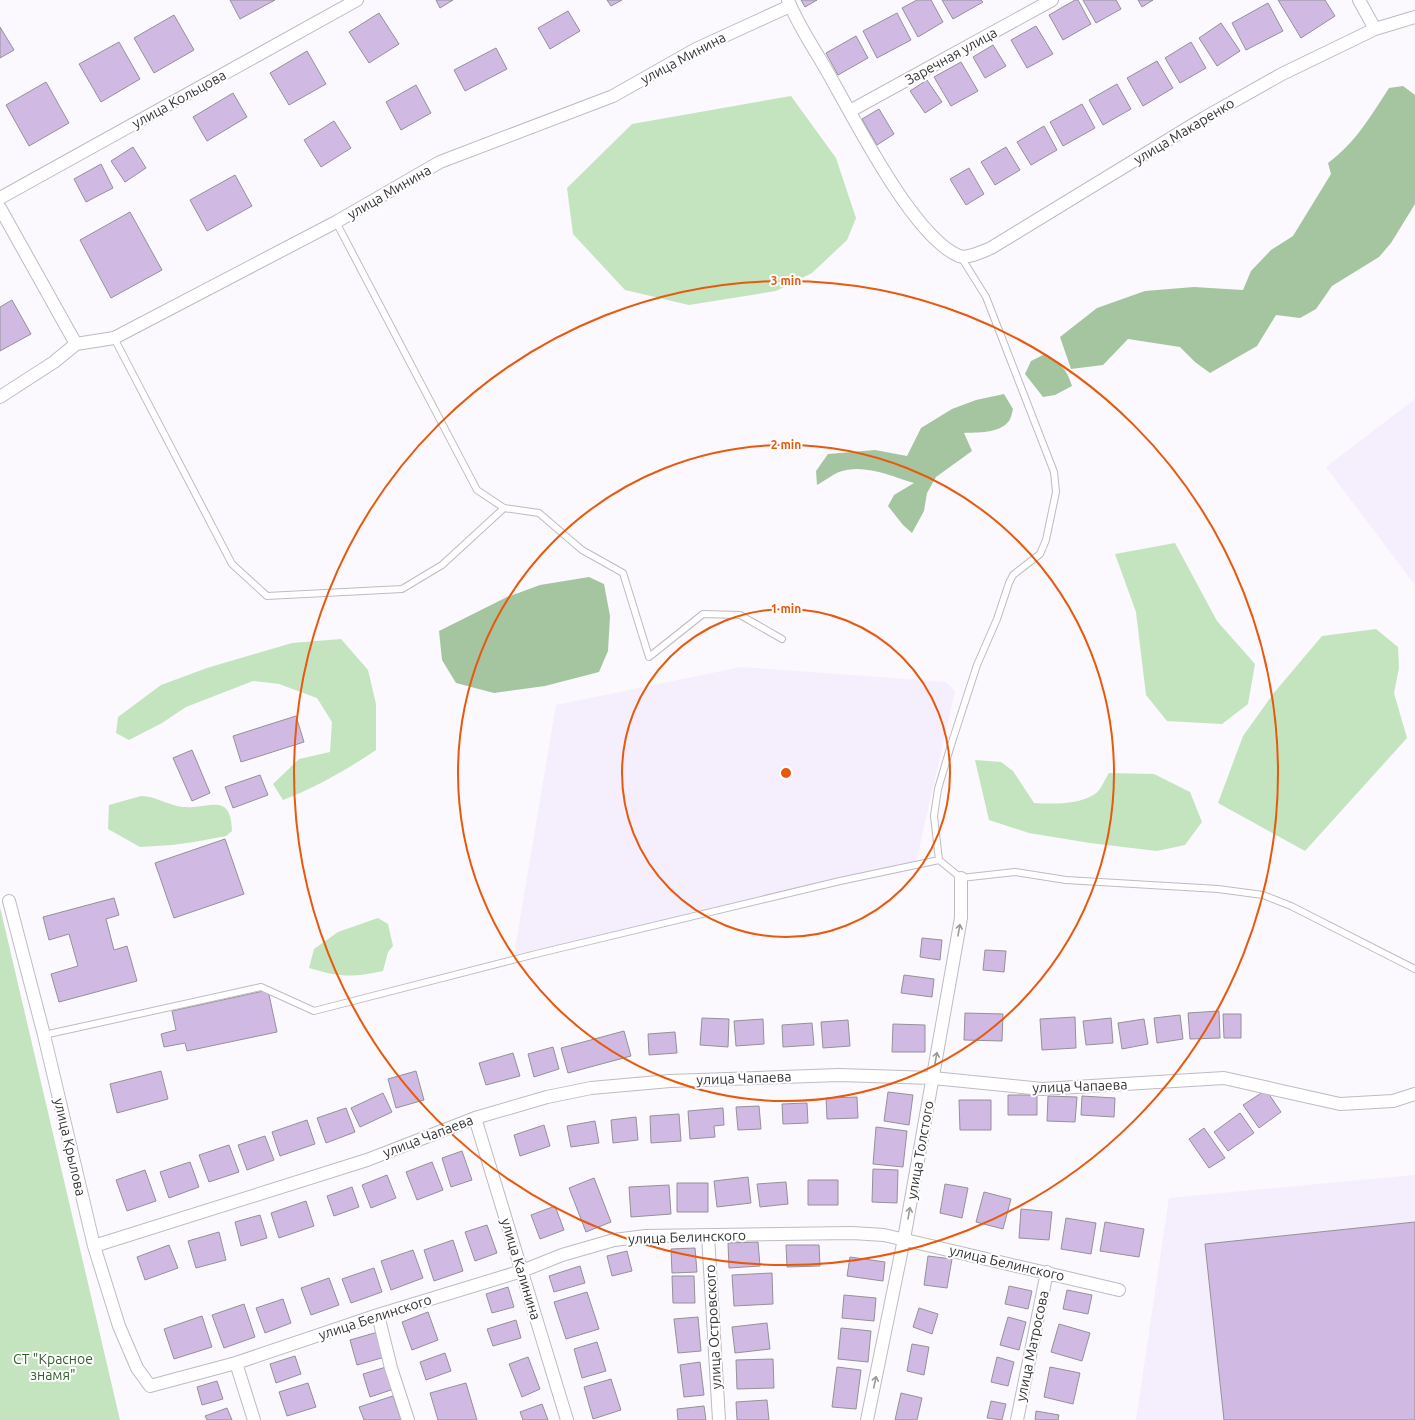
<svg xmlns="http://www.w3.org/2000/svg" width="1415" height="1420" font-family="Ubuntu,sans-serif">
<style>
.built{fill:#f5eefc}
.green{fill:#c3e4bf}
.water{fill:#a5c5a0}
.building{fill:#d0bae4;stroke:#949198}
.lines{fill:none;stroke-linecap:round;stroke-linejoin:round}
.lane-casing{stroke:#bebbc2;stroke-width:8}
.street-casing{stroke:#bebbc2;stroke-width:14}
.lane{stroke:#fff;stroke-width:6}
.street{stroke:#fff;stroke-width:12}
.oneway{stroke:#9a999a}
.ring{fill:none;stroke:#e8590c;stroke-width:2}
.labels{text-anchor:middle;stroke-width:4;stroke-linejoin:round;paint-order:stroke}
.street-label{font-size:14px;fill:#343335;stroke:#fff}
.park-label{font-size:14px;fill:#356230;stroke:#fff}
.centre{fill:#e8590c;stroke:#fff;stroke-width:2}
.ring-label{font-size:12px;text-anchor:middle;font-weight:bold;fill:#e8590c;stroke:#fff;stroke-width:4;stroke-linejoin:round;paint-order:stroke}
</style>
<rect width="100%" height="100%" fill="#fbf8fe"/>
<path class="built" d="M1415 399V585L1326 467Z
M741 667 946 682 955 691 916 862 514 955 556 705Z
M1415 1175V1420H1136L1169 1198Z"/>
<path class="green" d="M791 96 836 158 856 218 847 240 812 273 776 291 689 305 625 290 573 234 567 188 632 124Z
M1175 543 1217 621 1255 664 1248 704 1222 724 1167 721 1146 695 1136 612 1115 554Z
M1376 629 1398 647 1399 668 1394 693 1407 738 1305 851 1218 803 1243 736 1273 694 1322 636Z
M341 639 368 670 376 704V750C346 770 317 787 283 800L273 784 299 759 330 752 332 722 317 698 279 684 253 681 186 707 162 723 129 740 116 733 118 717 161 685 207 668 292 643Z
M975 760 1001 762 1013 771 1034 803C1053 804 1078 805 1095 794 1101 790 1105 779 1109 773L1154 774 1190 792 1202 822 1185 845 1157 851 1090 843 1029 833 989 820Z
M141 796C156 796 169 806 183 807 209 809 231 791 232 831L226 836 194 842 172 845 140 847 108 829 109 805Z
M0 907 120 1420H0Z
M378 918 388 924 393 946 388 952 383 971C350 978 340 977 309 968L314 949 338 932Z"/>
<path class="water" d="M1403 86 1415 95V204L1391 243 1379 257 1332 286 1316 309 1300 318 1276 315 1257 346 1210 373 1195 362 1180 347 1128 339 1103 365 1071 369 1060 337 1097 308 1145 291 1194 287 1243 290 1251 271 1271 250 1293 236 1331 174 1328 163C1356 142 1370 117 1389 88Z
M1045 354C1060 363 1067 369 1072 386L1055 395 1043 397 1025 374 1031 361Z
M1004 394 1013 409C1012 413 1011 418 1009 421 999 434 977 432 964 433L972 451 936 477 927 493 924 511 912 533 903 525 888 506 894 495 914 483C891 476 863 463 839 472 832 475 824 481 817 485L816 471 828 454 875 450 907 456 921 428 952 409 976 400Z
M589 577 604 584 610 616 608 651 599 672 545 686 494 693 456 683 442 660 439 631 507 597 540 585Z"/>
<path class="building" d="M230 0H275L240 19Z
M436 0H453L440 8Z
M607 0H622L611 6Z
M801 0H817L805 7Z
M917 0H931L943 22 918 37 902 8Z
M942 0H981L983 2 953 19Z
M1075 0H1078L1091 24 1063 40 1049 15Z
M1083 0H1116L1121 9 1096 23Z
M1138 0H1153L1142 7Z
M1278 0H1325L1335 16 1301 38Z
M1268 3 1283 31 1246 50 1232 23Z
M568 11 580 31 550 49 538 28Z
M379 13 399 44 369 63 349 32Z
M897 13 911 40 877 58 863 31Z
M174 15 194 50 154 73 134 38Z
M1221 23 1240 51 1217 66 1199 38Z
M1036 26 1053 54 1027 68 1011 40Z
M0 27 14 50 0 58Z
M856 36 868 58 838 75 826 53Z
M119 42 140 79 101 102 79 64Z
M1191 42 1206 68 1180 83 1165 58Z
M993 45 1006 66 985 78 973 57Z
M496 48 507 69 465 91 454 70Z
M307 51 326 84 289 105 270 73Z
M1157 61 1173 88 1143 106 1127 78Z
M961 62 978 91 951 106 934 77Z
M927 80 942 102 925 113 910 91Z
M46 82 69 123 29 146 6 105Z
M1117 84 1131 109 1103 125 1089 100Z
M416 85 431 113 401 130 386 102Z
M233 93 247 117 207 141 193 117Z
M1082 104 1095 128 1063 146 1050 122Z
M879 109 894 134 877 145 862 119Z
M334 121 351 148 321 167 304 140Z
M1044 126 1057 150 1031 165 1017 142Z
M133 147 146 168 125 182 111 161Z
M1006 147 1020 170 995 185 981 162Z
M101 164 113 188 86 202 74 179Z
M969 168 984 194 966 205 950 179Z
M235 175 252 206 207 231 190 200Z
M130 212 162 270 111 298 80 240Z
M12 300 31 334 0 351V307Z
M296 716 304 742 241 762 233 736Z
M192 750 210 793 192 801 173 758Z
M260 775 268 795 233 808 225 787Z
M225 839 244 894 174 918 155 863Z
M114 898 119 915 106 919 114 950 127 946 137 981 59 1002 51 974 78 966 69 934 49 940 43 917Z
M922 938 942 940 940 960 920 957Z
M985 950 1006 951 1004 972 983 970Z
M904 975 934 979 932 997 901 993Z
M268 990 277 1032 187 1051 185 1043 164 1047 161 1034 176 1030 172 1011Z
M1219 1011 1220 1038 1190 1039 1188 1013Z
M965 1013 1003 1014 1002 1041 964 1040Z
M1223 1014H1241V1038H1224Z
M1180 1015 1183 1039 1157 1043 1154 1018Z
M1075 1017 1076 1048 1042 1050 1040 1019Z
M702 1018 729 1019 728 1047 700 1045Z
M1111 1018 1113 1043 1086 1045 1083 1021Z
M763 1019 764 1044 736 1046 734 1021Z
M1144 1019 1148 1044 1122 1049 1118 1023Z
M848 1020 850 1046 823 1048 821 1022Z
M812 1023 814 1045 783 1047 782 1025Z
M893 1024 925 1025V1052H892Z
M624 1031 631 1056 568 1073 561 1048Z
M675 1032 677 1053 649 1055 648 1034Z
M553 1047 559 1069 534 1077 528 1054Z
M513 1053 520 1076 486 1085 479 1063Z
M161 1071 168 1099 117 1113 110 1084Z
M416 1071 424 1100 396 1108 388 1079Z
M1266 1090 1281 1112 1259 1128 1243 1105Z
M888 1092 913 1095 909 1125 884 1121Z
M383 1093 392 1112 360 1127 351 1108Z
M1008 1095H1037V1115H1008Z
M1048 1096 1077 1097 1075 1122 1047 1121Z
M1082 1096 1115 1098 1114 1117 1081 1115Z
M857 1097 858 1118 827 1119 826 1098Z
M959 1100H991V1130H960Z
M807 1103 808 1123 783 1124 782 1104Z
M759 1106 761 1129 738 1130 736 1107Z
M346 1108 355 1132 326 1143 317 1118Z
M723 1108 724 1125 714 1126 715 1137 690 1139 688 1111Z
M1240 1113 1254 1133 1228 1151 1214 1132Z
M679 1114 681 1141 651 1143 650 1116Z
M636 1117 638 1140 613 1143 611 1120Z
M307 1120 315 1144 280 1156 272 1132Z
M595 1121 599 1143 571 1147 567 1126Z
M544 1125 550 1146 520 1156 514 1135Z
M876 1127 907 1131 903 1167 873 1164Z
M1204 1128 1225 1158 1209 1168 1189 1139Z
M265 1136 274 1160 247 1170 238 1145Z
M229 1145 239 1172 209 1182 199 1155Z
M462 1151 472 1180 451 1187 442 1158Z
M190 1162 199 1187 169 1198 160 1172Z
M432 1162 443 1190 417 1200 406 1172Z
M873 1169 898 1170 897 1203 872 1202Z
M145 1170 156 1201 127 1211 116 1180Z
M387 1175 396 1198 371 1208 362 1185Z
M748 1177 751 1203 717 1207 714 1181Z
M594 1178 611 1222 586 1232 569 1188Z
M808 1180H838V1205H808Z
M786 1182 788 1204 760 1207 757 1184Z
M677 1183H708V1212H677Z
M945 1184 968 1188 962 1218 940 1213Z
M669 1185 671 1214 631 1217 629 1187Z
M352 1187 359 1207 334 1216 327 1196Z
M984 1192 1011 1199 1003 1229 976 1222Z
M306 1201 314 1226 279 1238 271 1213Z
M555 1206 564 1230 540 1239 531 1215Z
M1021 1209 1052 1212 1049 1240 1019 1238Z
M260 1215 267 1238 241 1246 235 1222Z
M1066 1218 1096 1223 1091 1254 1061 1249Z
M1105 1222 1144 1229 1139 1257 1100 1251Z
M1415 1222V1420H1224L1205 1244Z
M487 1225 497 1253 475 1261 465 1232Z
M219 1232 226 1260 196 1268 188 1241Z
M453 1240 463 1271 434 1281 424 1250Z
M758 1242 760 1266 729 1268 728 1243Z
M169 1245 178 1268 145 1280 137 1257Z
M786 1245H819L820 1266 787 1267Z
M695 1248 697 1272 672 1273 671 1249Z
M413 1250 423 1278 391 1290 381 1261Z
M627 1251 632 1271 612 1276 607 1256Z
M928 1256 952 1259 947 1288 924 1285Z
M850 1257 885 1262 883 1281 847 1276Z
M580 1266 585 1283 554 1292 549 1276Z
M374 1268 382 1292 351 1303 342 1279Z
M772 1273 773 1304 734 1306 732 1275Z
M672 1276H694L695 1303H673Z
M329 1278 339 1305 311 1315 301 1288Z
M1009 1286 1032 1291 1028 1309 1005 1304Z
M508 1287 514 1307 492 1313 486 1294Z
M1067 1290 1092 1295 1088 1314 1063 1309Z
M587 1292 599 1329 566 1339 554 1302Z
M844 1295 876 1298 874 1321 842 1318Z
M283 1299 291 1323 265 1333 256 1308Z
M244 1304 255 1337 224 1348 212 1315Z
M919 1308 938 1314 932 1334 913 1327Z
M428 1312 438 1340 412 1350 402 1322Z
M202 1316 212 1347 174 1359 164 1329Z
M698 1317 701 1351 678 1353 674 1319Z
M1008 1317 1026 1322 1019 1350 1000 1345Z
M516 1320 521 1338 493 1346 487 1329Z
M767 1323 770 1349 735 1353 732 1327Z
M1059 1324 1090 1333 1082 1361 1051 1352Z
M841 1328 871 1331 868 1362 838 1359Z
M378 1332 385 1357 357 1365 350 1340Z
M597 1342 606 1371 582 1378 574 1349Z
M912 1344 929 1347 924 1375 907 1371Z
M445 1353 451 1371 426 1380 420 1362Z
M295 1356 301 1374 276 1383 270 1364Z
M528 1357 540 1389 522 1397 509 1364Z
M997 1357 1014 1362 1008 1386 991 1382Z
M773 1359 774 1388 737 1389 736 1360Z
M700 1362 704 1395 684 1397 680 1365Z
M386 1367 394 1389 370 1397 363 1374Z
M837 1367 861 1370 856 1409 832 1407Z
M1050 1367 1080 1373 1073 1404 1044 1397Z
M611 1379 621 1410 593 1419 584 1387Z
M217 1381 223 1399 202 1405 197 1387Z
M308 1383 316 1407 287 1416 279 1392Z
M466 1383 477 1420H438L430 1393Z
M901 1393 922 1398 917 1420H895Z
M393 1396 401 1420H364L359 1407Z
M767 1400 769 1420H737L736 1402Z
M991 1401 1006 1404 1002 1420 987 1418Z
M542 1404 548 1420H523L520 1412Z
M704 1406 706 1420H678L677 1409Z
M227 1408 232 1420H207L205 1416Z
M1036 1411 1059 1415 1058 1420H1035Z"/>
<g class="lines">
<defs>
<path id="lane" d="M336 222 477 490 504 508 539 513 582 550 623 573 649 657 703 614 740 615 782 639
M114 338 232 564 267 596 402 589 442 565 504 508
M939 860 934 816 938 789 951 745 977 665 997 619 1009 583 1013 575 1040 554 1046 540 1056 492 1054 472 986 297 961 257
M44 1035 261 987 314 1011 540 953 840 881 939 860 961 878 1015 872 1066 880 1218 889 1263 895 1291 906 1415 969"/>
<path id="street" d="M788 0C799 28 818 54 832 80 857 124 914 237 959 256 968 259 983 251 991 248L1204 118 1282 74 1375 29 1415 17
M1359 0 1375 29
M850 111 1052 0
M0 198 357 0
M0 208 76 344
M0 397 54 362 76 344 114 338 336 222 440 162 613 96 696 49 790 6
M9 901 44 1035 94 1246 119 1326 137 1368 150 1386 236 1363 378 1315 522 1271 562 1255 614 1240 646 1236 852 1233 884 1235 1119 1290
M475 1118 567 1420
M708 1235 719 1420
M94 1246 367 1160 475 1118 547 1097 591 1088 670 1081 839 1075 933 1078 1042 1089 1224 1078 1340 1104 1393 1101 1415 1094
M378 1315 391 1368 408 1420
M236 1363 254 1420
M867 1420 904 1239 961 918V878
M1017 1420 1047 1272"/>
</defs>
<use href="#lane" class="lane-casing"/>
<use href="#street" class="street-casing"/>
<use href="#lane" class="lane"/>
<use href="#street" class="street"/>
</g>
<defs><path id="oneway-shaft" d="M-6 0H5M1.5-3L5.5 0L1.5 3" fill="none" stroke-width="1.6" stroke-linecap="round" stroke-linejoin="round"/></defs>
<g class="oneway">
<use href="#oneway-shaft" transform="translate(959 930) rotate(-80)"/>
<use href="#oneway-shaft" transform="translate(936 1058) rotate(-80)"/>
<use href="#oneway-shaft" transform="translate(909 1213) rotate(-80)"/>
<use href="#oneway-shaft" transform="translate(875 1382) rotate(-78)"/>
</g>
<g class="ring">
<circle cx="786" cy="773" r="164"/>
<circle cx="786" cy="773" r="328"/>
<circle cx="786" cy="773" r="492"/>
</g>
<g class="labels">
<g class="street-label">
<text transform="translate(951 56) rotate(-29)" y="5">Заречная улица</text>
<text transform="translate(683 58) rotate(-28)" y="5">улица Минина</text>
<text transform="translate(179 99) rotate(-29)" y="5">улица Кольцова</text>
<text transform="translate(1184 131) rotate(-31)" y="5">улица Макаренко</text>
<text transform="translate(389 192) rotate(-30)" y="5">улица Минина</text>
<text transform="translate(744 1078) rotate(-2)" y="5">улица Чапаева</text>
<text transform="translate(1080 1086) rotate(-2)" y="5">улица Чапаева</text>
<text transform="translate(428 1136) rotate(-21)" y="5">улица Чапаева</text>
<text transform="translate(70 1147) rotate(77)" y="5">улица Крылова</text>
<text transform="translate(920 1150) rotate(-80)" y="5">улица Толстого</text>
<text transform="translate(687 1237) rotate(-2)" y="5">улица Белинского</text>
<text transform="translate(1007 1263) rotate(13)" y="5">улица Белинского</text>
<text transform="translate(521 1269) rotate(73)" y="5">улица Калинина</text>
<text transform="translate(375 1317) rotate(-18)" y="5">улица Белинского</text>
<text transform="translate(713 1327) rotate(-93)" y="5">улица Островского</text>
<text transform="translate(1032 1346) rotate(-78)" y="5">улица Матросова</text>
</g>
<g class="park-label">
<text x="53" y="1364">СТ "Красное<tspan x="53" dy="16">знамя"</tspan></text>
</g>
</g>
<circle cx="786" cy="773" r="6" class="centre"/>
<g class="ring-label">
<text x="786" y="285">3 min</text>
<text x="786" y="449">2 min</text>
<text x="786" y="613">1 min</text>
</g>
</svg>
